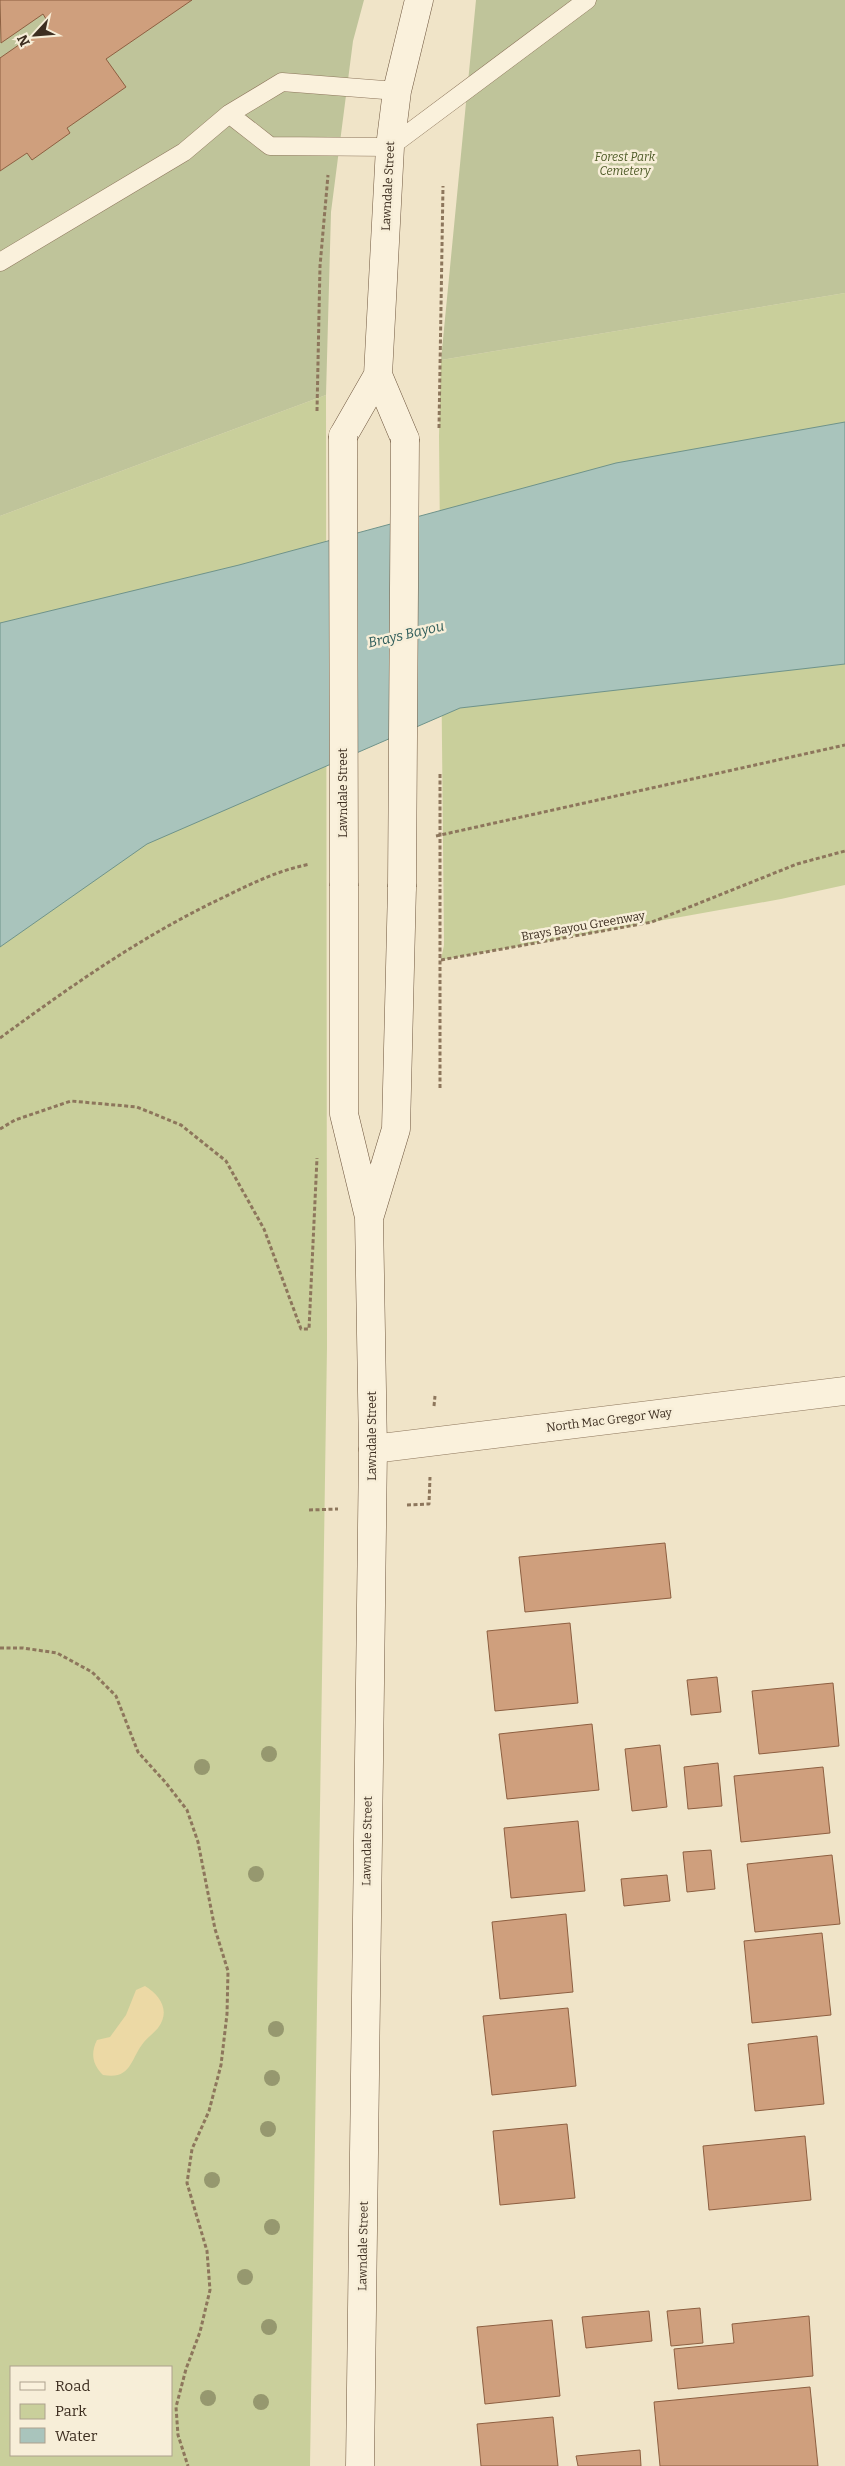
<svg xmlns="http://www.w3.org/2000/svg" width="845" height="2466" font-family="Bitter,serif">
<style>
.green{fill:#c9cf9b;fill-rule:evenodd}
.sand{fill:#ecd9a5}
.cemetery{fill:#bfc49a}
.water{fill:#a9c4bc;stroke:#6f938a}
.building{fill:#cf9f7d;stroke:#8d5f41}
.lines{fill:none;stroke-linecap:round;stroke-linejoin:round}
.service-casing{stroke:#8d765c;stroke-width:19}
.minor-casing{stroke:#8d765c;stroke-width:29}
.secondary-casing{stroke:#6f573f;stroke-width:29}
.path{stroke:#8d765c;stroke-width:3;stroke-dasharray:4 2.5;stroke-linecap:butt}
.service{stroke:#faf1dc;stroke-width:18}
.minor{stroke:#faf1dc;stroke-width:28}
.secondary{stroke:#faf1dc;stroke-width:28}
.secondary-bridge-casing{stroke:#6f573f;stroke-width:29;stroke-linecap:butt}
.path-bridge{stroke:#8d765c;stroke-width:3;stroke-dasharray:4 2.5;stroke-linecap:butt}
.secondary-bridge{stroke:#faf1dc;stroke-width:28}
.tree{fill:#96986f}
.labels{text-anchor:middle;stroke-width:5;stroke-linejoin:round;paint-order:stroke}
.park-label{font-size:12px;font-style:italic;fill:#4d5a26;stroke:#f7eed8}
.street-label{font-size:12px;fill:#3d2e20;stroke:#f7eed8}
.water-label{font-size:14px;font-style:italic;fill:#2f5d5a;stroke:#f7eed8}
</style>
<rect width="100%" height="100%" fill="#f0e4c8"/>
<path class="green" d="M845 293V885L781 899 441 960 444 945 439 436 441 360Z
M326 395 327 1347 310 2466H0V516ZM11 2367H171V2455H11Z"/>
<path class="sand" d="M145 1986C160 1995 171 2011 158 2028 154 2033 148 2037 144 2042 130 2059 132 2080 103 2075 93 2065 90 2054 97 2040L110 2037 126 2015 136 1990Z"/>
<path class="cemetery" d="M0 0H364L353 41 331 212 326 395 0 516Z
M476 0H845V293L441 360Z"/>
<path class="water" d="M845 422V664L460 708 147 844 0 947V623L239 565 616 463Z"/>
<path class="building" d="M0 0H192L106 59 126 87 67 128 70 133 32 160 27 153 0 171V58L49 24 43 14 1 43Z
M665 1543 671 1598 525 1612 519 1557Z
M570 1623 578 1703 495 1711 487 1631Z
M717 1677 721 1712 691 1715 687 1680Z
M833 1683 839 1746 759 1754 752 1691Z
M592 1724 599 1790 507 1799 499 1734Z
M660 1745 667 1807 632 1811 625 1749Z
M718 1763 722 1806 688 1809 684 1767Z
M823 1767 830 1833 741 1842 734 1776Z
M578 1821 585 1891 511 1898 504 1828Z
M711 1850 715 1889 687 1892 683 1852Z
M832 1855 840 1924 755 1932 747 1864Z
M667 1875 670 1901 624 1906 621 1879Z
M566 1914 573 1992 500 1999 492 1922Z
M822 1933 831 2015 752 2023 744 1941Z
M568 2008 576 2086 492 2095 483 2016Z
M817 2036 824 2104 755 2111 748 2044Z
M567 2124 575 2198 500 2205 493 2131Z
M805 2136 811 2200 709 2210 703 2146Z
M700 2308 703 2343 671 2346 667 2311Z
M649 2311 652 2341 586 2348 582 2317Z
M809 2316 813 2376 678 2389 674 2349 734 2343 732 2324Z
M552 2320 560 2396 485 2404 477 2327Z
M810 2387 818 2466H660L654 2402Z
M553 2417 558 2466H481L477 2424Z
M640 2450 641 2466H578L576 2456Z"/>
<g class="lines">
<defs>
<path id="service" d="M229 114 270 146 390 147 587 0
M0 262 184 152 229 114 282 82 397 91"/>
<path id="minor" d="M373 1449 845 1391"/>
<path id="secondary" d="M343 436 378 375
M405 439 378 375 390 147 397 91 419 0
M344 886V1114L369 1217 373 1449 360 2466
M370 1215 396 1129 402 887"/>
</defs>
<use href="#service" class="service-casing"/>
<use href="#minor" class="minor-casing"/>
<use href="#secondary" class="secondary-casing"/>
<path class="path" d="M317 411 320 266 328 175
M439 428 443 186
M436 836 845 745
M441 960 652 922 797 864 845 851
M0 1038C71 986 142 936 222 898 253 883 276 871 310 864
M440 1088V886
M0 1129 15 1120 71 1101 137 1107 181 1125 226 1161 264 1229 301 1329H309L317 1158
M434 1406 435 1396
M407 1505 429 1504 430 1477
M309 1510 338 1509
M0 1648H23L57 1653 92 1672 116 1696 138 1752 166 1783 187 1810 198 1842 215 1929 228 1971 227 2014 221 2065 209 2111 192 2149 187 2183 207 2251 210 2290 200 2332 186 2369 176 2407 178 2435 188 2466"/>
<use href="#service" class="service"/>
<use href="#minor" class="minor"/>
<use href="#secondary" class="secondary"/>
<defs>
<path id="secondary-bridge" d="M343 436 344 886
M402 887 405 439"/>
</defs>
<use href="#secondary-bridge" class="secondary-bridge-casing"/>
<path class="path-bridge" d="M440 774V886"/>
<use href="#secondary-bridge" class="secondary-bridge"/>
</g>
<g class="tree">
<circle cx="269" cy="1754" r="8"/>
<circle cx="202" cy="1767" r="8"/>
<circle cx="256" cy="1874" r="8"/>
<circle cx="276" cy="2029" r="8"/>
<circle cx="272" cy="2078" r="8"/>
<circle cx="268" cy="2129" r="8"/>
<circle cx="212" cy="2180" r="8"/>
<circle cx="272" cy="2227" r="8"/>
<circle cx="245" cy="2277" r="8"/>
<circle cx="269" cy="2327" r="8"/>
<circle cx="208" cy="2398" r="8"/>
<circle cx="261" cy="2402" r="8"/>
</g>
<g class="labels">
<g class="park-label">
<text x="625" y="161">Forest Park<tspan x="625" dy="14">Cemetery</tspan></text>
</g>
<g class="street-label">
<text transform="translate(388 186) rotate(-87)" y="4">Lawndale Street</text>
<text transform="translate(343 793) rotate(-90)" y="4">Lawndale Street</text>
<text transform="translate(583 926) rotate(-10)" y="4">Brays Bayou Greenway</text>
<text transform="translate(609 1420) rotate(-7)" y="4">North Mac Gregor Way</text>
<text transform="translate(372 1436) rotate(-90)" y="4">Lawndale Street</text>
<text transform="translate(367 1841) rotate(-89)" y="4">Lawndale Street</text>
<text transform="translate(363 2246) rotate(-89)" y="4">Lawndale Street</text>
</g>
<g class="water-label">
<text transform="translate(406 634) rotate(-13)" y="5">Brays Bayou</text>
</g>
</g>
<rect x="10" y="2366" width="162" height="90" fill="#f7eed8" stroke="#ada18e"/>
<rect x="20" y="2382" width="25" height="8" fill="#faf1dc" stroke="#ada18e"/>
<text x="55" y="2391" font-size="15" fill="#3d2e20">Road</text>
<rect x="20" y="2404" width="25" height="15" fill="#c9cf9b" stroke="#ada18e"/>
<text x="55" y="2416" font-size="15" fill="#3d2e20">Park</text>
<rect x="20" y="2428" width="25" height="15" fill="#a9c4bc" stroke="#ada18e"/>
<text x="55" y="2441" font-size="15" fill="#3d2e20">Water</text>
<g transform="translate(35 35) rotate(244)" stroke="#f7eed8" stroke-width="4" paint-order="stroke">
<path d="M0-4L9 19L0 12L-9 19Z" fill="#3d2e20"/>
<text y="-8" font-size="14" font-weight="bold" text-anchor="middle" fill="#3d2e20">N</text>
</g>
</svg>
